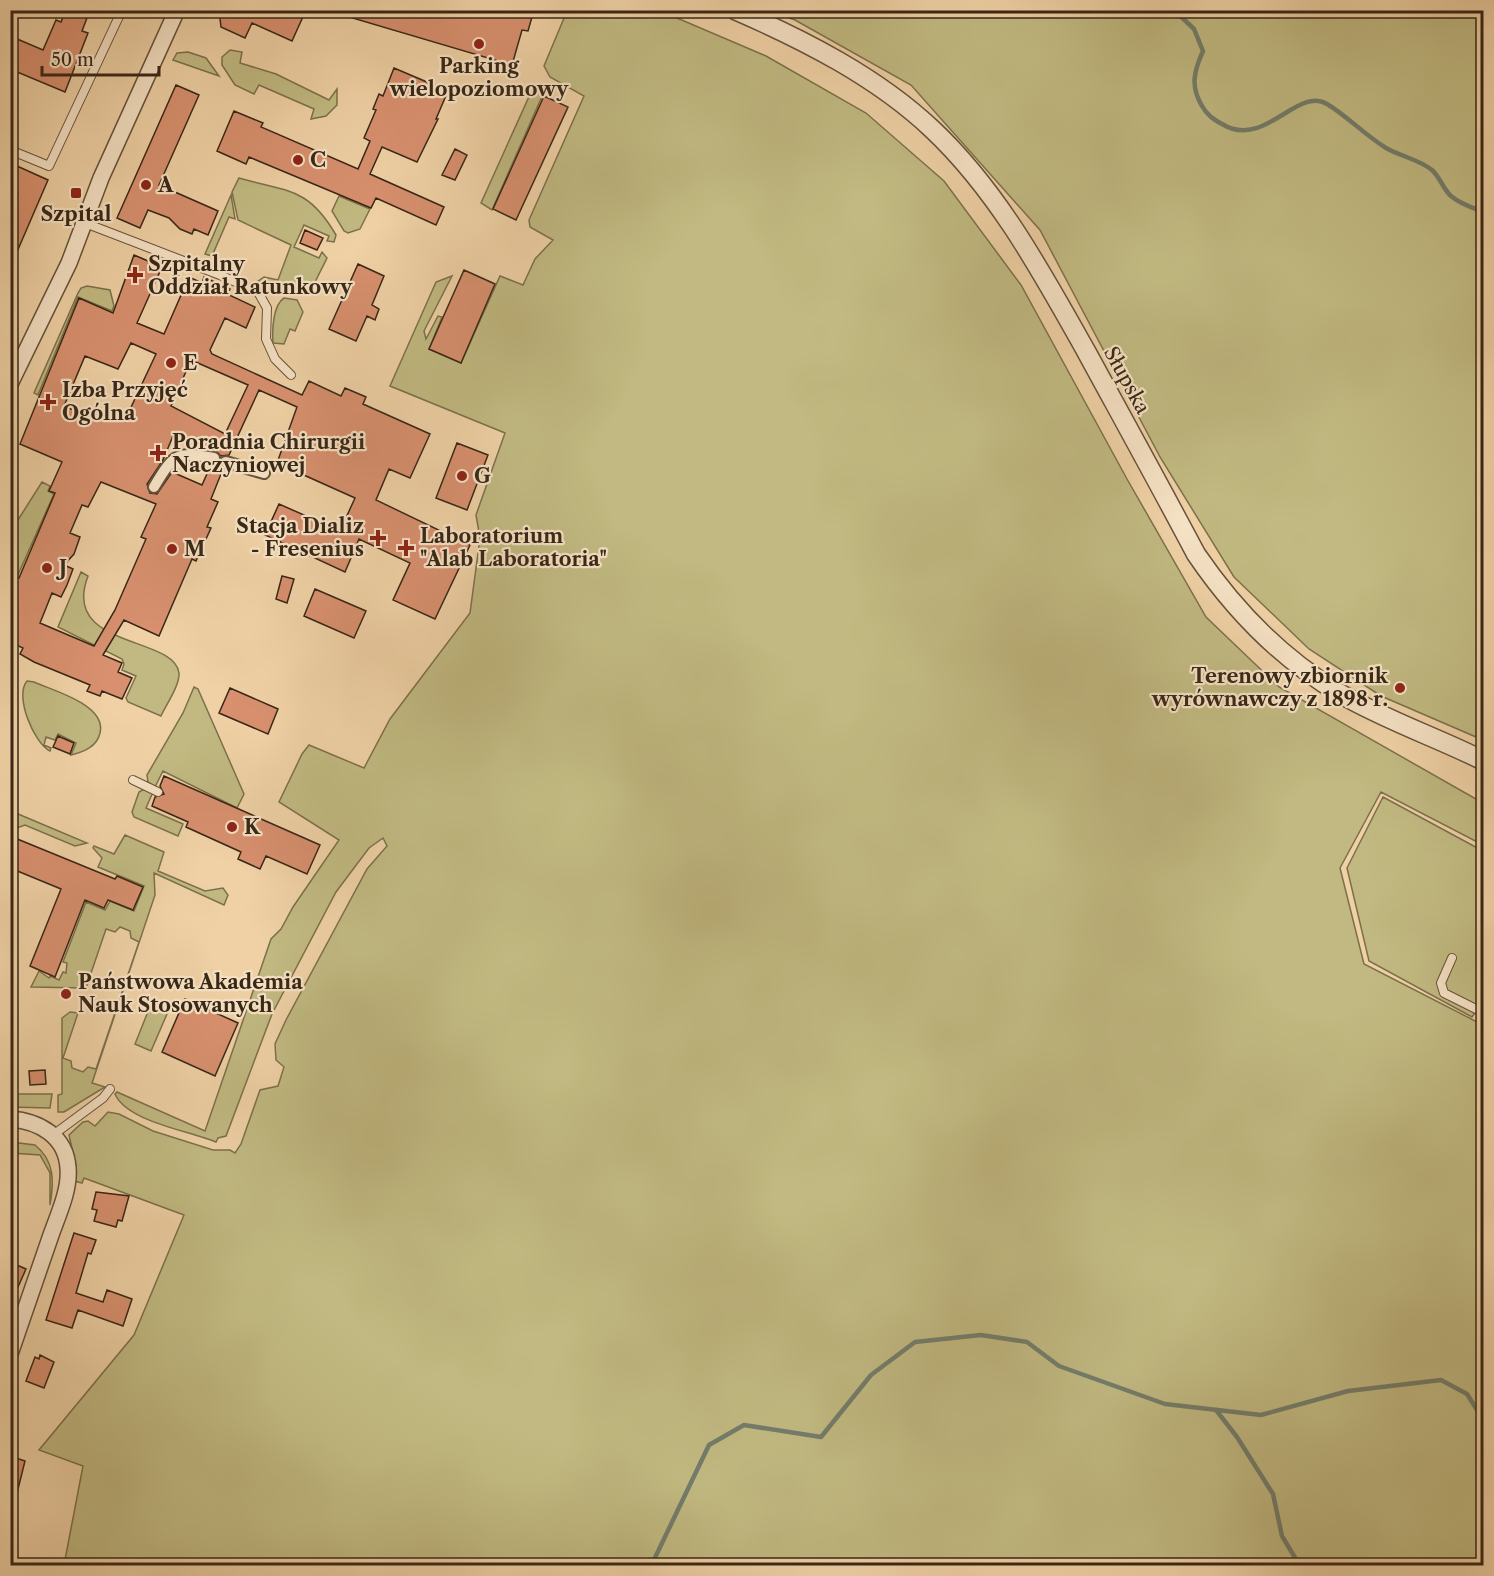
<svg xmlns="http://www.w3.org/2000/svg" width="1494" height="1576" font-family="'Libre Caslon Text',serif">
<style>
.green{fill:#c1b981;stroke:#7c704c;stroke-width:1.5}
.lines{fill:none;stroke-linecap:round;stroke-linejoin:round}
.stream{stroke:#737d6b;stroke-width:4.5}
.building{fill:#d8906f;stroke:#382716;stroke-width:1.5;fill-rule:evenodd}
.service-casing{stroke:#66523a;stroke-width:10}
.pedestrian-casing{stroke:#66523a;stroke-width:14}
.minor-casing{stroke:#66523a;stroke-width:18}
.tertiary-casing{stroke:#66523a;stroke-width:21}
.service{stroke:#f5e1c4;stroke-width:8}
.pedestrian{stroke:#f5e1c4;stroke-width:10}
.minor{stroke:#f5e1c4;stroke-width:15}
.tertiary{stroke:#f5e1c4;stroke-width:18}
.poi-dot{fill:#8f2418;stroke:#f5e1c4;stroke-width:2}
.labels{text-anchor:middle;stroke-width:4.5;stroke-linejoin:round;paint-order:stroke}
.poi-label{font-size:20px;font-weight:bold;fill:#382716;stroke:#f5e1c4;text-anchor:start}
.street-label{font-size:20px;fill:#382716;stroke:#f5e1c4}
</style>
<rect width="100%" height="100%" fill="#efd1a5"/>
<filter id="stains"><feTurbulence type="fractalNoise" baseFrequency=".00333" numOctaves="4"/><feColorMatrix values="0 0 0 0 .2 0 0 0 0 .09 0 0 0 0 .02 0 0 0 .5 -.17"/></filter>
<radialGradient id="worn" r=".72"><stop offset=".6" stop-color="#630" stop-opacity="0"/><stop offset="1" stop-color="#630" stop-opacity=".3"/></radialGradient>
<path class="green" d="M567 11 663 12 766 56 866 113 944 181 1021 285 1127 479 1206 617 1279 687 1483 803V845L1381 792 1340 868 1364 964 1483 1025V1565H64L83 1466 39 1450 134 1335 184 1215 84 1178 82 1183 74 1181 76 1166 69 1135 83 1122 88 1121 95 1126 108 1112 119 1114 153 1131 213 1150H230L235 1153 241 1144 260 1090 278 1086 284 1067 276 1060 275 1044 286 1020 367 869 387 846 383 838 369 848 336 892 272 1014 226 1136 218 1138 216 1142C191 1131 127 1122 115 1094L117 1092 205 1131 271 939 281 929 293 907 339 840 279 802 302 754 309 745 364 768 390 719 470 613 480 538 476 515 505 433 390 386 436 282 452 276 424 331 426 339 438 316 442 317 429 349 461 363 500 276 523 285 535 259 553 240 530 227 529 220 584 96 550 77 544 66Z
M769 11H1483V740L1381 696 1309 649 1234 577 1160 457 1040 230 911 85 795 20Z
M230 50 242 52 240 63 276 74 329 100 337 89V105L326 116 311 119 314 109 259 85 254 94 235 85 222 65V57Z
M188 52 206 58 219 76 173 60 177 53Z
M532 90 543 94 492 210 481 203Z
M239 178C288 192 308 187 336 235L334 242 327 241 329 236 304 225 294 247 319 258 322 252 327 258 315 282 279 287 257 282 264 277 278 280 291 245 238 220 232 192Z
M231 195 235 219 229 217 212 256 205 254Z
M339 196 370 209 360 229 348 233 344 231 332 211Z
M87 286 110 290 114 306 112 311 78 297 38 395 34 393 78 293 81 288Z
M284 298 297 300 303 312 295 331 290 329 284 344 273 343C272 330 273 305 284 298Z
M42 482 50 486 48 491 54 494 17 577 11 576V531Z
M81 572 88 576C60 649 174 635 179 673 180 685 166 705 161 716L128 702 126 698 136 676 122 670 124 664 122 659 58 627Z
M27 681 34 682C54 691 107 705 100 733 97 747 83 752 71 755L76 743 58 734 55 740 46 737 44 745 51 748 50 751C34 743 14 696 27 681Z
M194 687 198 689 244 794 237 808 163 771 155 787 148 782 147 775 183 713Z
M144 789 153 792 146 808 183 824 178 836 134 817 132 812 139 792Z
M1383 797 1483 851V1005H1480L1472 1017 1369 961 1347 868Z
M11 811 87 843 75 846 25 825 11 830Z
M125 835 164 852 158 871 205 891 223 888 228 895 224 905 154 873 155 895 92 1083 105 1087 64 1112H58V1095L62 1094V1018L70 1012 78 1013 63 1058 71 1061 72 1068 83 1072 88 1067 96 1069 139 942 131 938 130 931 120 927 115 932 106 929 86 988 31 987 39 971 49 978 50 976 59 980 63 972 66 973 67 963 63 962 86 902 105 910 110 901 134 911 144 886 98 867 102 858 93 848 94 846 114 854Z
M153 999 170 1007 151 1051 135 1044Z
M10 1094H52L50 1108 11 1107Z
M11 1142 35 1145C55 1161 54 1182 50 1205V1173L40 1155 11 1153Z"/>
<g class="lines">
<path class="stream" d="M1174 10 1194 29 1203 51C1194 71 1190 86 1202 106 1207 115 1213 119 1222 124 1264 150 1297 86 1327 104 1347 116 1365 135 1386 148 1400 156 1420 160 1432 170 1440 177 1443 189 1451 196 1460 204 1473 208 1484 212
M1216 1410 1237 1437 1273 1494 1282 1536 1300 1566
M651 1566 709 1445 744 1425 821 1437 871 1375 915 1342 981 1335 1027 1342 1059 1366 1165 1404 1261 1415 1348 1391 1441 1380 1467 1394 1484 1421"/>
</g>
<path class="building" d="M66 10H90L82 31 88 33 65 92 10 69V36L43 50 56 20 61 22Z
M219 10H306L292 41 252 23 245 38 221 27Z
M339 10H534L528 31 522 30 512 65 339 14Z
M394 68 448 91 436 119H438L417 162 382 147 370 174 444 207 436 225 376 198 371 208 249 157 246 164 217 151 234 111 263 123 261 127 358 169 370 141 364 138 376 110 373 109 379 94 383 96Z
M176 85 199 95 159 185 218 211 208 235 194 229 192 234 180 229 169 218 148 210 140 228 117 218Z
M544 96 568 107 516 220 493 209Z
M455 149 467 155 455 180 442 175Z
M17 166 48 180 10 268V212L18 194 10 191V180Z
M305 230 323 238 317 250 300 243Z
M134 255 162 267 137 323 164 334 189 277 202 283 204 277 230 289 227 294 255 307 246 328 225 318 210 350 212 354 302 395 309 381 341 396 345 388 366 397 363 404 430 434 410 478 389 469 376 500 470 545 435 619 393 600 410 563 359 539 345 572 265 535 279 504 340 531 355 498 277 463 297 407 259 390 229 455 221 456 216 451 200 448 173 436 163 460 147 484 150 493 157 494 172 472 202 485 211 465 219 464 223 469 211 499 218 502 207 527 211 528 196 561 192 559 159 636 124 620 103 655 122 663 118 672 132 678 122 699 102 691 100 696 87 691 90 685 34 662 20 654 23 648 10 642V574L19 578 55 493 49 491 62 462 20 444 79 298 113 313ZM131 343 156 354 125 420 106 413 104 417 96 413 93 418 64 406 85 356 118 369ZM191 360 248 385 225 434 171 406ZM101 482 156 504 141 537 146 539 115 610 94 646 40 623 52 593 61 597 67 585 73 569 64 565 74 554 80 537 70 533 82 505 88 507Z
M358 264 384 276 372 305 379 309 375 320 367 316 356 341 329 329Z
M464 270 495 284 461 363 429 349Z
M457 443 488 455 467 510 436 498Z
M282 576 294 579 287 603 276 599Z
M315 589 366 611 354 638 304 616Z
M230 688 278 709 268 734 219 713Z
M58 736 74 743 70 754 53 747Z
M164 776 320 845 307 874 266 856 260 869 238 859 241 852 186 827 188 822 152 806 155 797 164 794 160 786Z
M10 836 115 879 117 876 143 887 133 910 108 900 104 908 85 900 55 977 30 966 61 889 10 868Z
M185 999 238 1023 215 1076 162 1052Z
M45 1070 46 1084 30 1085 29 1071Z
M96 1192 129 1196 122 1221 118 1220 116 1227 94 1221 97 1210 92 1209Z
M74 1233 96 1240 91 1254 88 1253 76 1293 103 1302 107 1290 132 1299 123 1326 78 1310 72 1328 46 1320Z
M10 1262 26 1269 10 1305Z
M40 1355 54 1362 44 1388 26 1381 35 1357 39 1359Z
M10 1456 25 1461 15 1501 10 1500Z"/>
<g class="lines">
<defs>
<path id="service" d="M10 150 49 166 122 10
M85 223 220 275 258 292 267 308 266 339 275 359 291 375
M133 780 158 792
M1452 958 1441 983 1444 993 1484 1013
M53 1135 103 1098 110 1089"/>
<path id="pedestrian" d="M226 462 264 473
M154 487C174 454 176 451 214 458"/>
<path id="minor" d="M10 384 69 263 101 178 177 10
M10 1119C39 1121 66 1136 68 1168 70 1190 58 1215 51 1235 37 1275 24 1314 10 1354"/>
<path id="tertiary" d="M735 10C804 40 877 77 932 129 998 191 1042 273 1086 351 1123 419 1160 486 1196 554 1234 610 1281 658 1339 693 1385 720 1436 737 1484 761"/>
</defs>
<use href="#service" class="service-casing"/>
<use href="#pedestrian" class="pedestrian-casing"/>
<use href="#minor" class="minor-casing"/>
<use href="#tertiary" class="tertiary-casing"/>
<use href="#service" class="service"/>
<use href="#pedestrian" class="pedestrian"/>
<use href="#minor" class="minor"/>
<use href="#tertiary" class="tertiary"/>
</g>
<g class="poi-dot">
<circle cx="479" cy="44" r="6"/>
<circle cx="298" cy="160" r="6"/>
<circle cx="146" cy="185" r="6"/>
<rect x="70" y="187" width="12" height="12" rx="3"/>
<path d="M132 266h6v6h6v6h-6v6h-6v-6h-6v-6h6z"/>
<circle cx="171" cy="363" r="6"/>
<path d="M45 393h6v6h6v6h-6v6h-6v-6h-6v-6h6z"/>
<path d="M155 444h6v6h6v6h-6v6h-6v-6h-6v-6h6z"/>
<circle cx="462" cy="476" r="6"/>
<path d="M375 529h6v6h6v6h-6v6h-6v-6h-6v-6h6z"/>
<path d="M403 539h6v6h6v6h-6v6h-6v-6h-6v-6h6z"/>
<circle cx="172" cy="549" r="6"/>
<circle cx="47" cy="568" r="6"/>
<circle cx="1400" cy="688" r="6"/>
<circle cx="232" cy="827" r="6"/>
<circle cx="66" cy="994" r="6"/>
</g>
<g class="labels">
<g class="poi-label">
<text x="479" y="73" text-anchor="middle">Parking<tspan x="479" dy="23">wielopoziomowy</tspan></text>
<text x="310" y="167">C</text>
<text x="158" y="192">A</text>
<text x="76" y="221" text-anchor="middle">Szpital</text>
<text x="148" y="271">Szpitalny<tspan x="148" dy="23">Oddział Ratunkowy</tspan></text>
<text x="183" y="370">E</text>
<text x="62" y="397">Izba Przyjęć<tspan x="62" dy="23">Ogólna</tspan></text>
<text x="172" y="449">Poradnia Chirurgii<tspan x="172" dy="23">Naczyniowej</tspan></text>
<text x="474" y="483">G</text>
<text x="364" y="533" text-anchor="end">Stacja Dializ<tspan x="364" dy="23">- Fresenius</tspan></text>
<text x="420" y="543">Laboratorium<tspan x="420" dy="23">"Alab Laboratoria"</tspan></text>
<text x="184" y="556">M</text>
<text x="59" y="575">J</text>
<text x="1388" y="683" text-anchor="end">Terenowy zbiornik<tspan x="1388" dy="23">wyrównawczy z 1898 r.</tspan></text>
<text x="244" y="834">K</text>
<text x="78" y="989">Państwowa Akademia<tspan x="78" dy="23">Nauk Stosowanych</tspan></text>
</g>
<g class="street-label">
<text transform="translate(1127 380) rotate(61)" y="7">Słupska</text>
</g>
</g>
<rect width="1494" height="1576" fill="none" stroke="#efd1a5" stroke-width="36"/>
<rect x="12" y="12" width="1470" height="1552" fill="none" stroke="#382716" stroke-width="3"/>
<rect x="18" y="18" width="1458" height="1540" fill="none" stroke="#382716" stroke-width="1.5"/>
<path d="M42 66v9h117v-9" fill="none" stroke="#382716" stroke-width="3"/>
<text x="51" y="66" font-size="18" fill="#382716" stroke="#f5e1c4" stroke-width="4.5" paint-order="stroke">50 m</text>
<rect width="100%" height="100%" filter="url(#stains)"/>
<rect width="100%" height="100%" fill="url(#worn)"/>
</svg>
